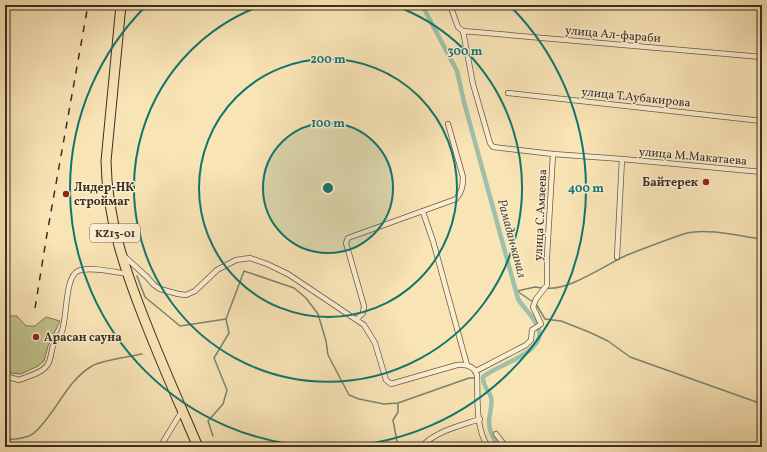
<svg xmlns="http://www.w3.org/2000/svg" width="767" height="452" font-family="Vollkorn,serif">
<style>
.green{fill:#c1c38c;stroke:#7e7856}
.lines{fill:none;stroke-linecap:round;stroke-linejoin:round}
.stream{stroke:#768572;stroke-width:1.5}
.canal{stroke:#9ebfa9;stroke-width:4.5}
.street-casing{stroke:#6a5c46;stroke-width:6}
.highway-casing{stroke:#3b2e20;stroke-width:11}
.street{stroke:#fbedd0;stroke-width:4.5}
.highway{stroke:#f9e4b6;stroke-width:9}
.rail{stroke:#3b2e20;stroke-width:1.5;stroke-dasharray:7 7;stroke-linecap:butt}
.ring{fill:none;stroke:#0f766e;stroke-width:2}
.poi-dot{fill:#8f2418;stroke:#fbedd0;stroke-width:1.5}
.labels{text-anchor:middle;stroke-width:3;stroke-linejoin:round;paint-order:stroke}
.shield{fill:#fbedd0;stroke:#756755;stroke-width:1}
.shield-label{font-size:11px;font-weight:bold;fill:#3b2e20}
.street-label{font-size:12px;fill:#3b2e20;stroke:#fbedd0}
.poi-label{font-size:12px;font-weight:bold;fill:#3b2e20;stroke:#fbedd0;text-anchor:start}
.water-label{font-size:13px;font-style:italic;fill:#545242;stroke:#fbedd0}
.centre{fill:#0f766e;stroke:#fbedd0;stroke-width:2}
.ring-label{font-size:12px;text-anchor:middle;font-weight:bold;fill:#0f766e;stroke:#fbedd0;stroke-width:3;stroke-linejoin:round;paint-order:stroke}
</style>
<rect width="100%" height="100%" fill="#f9e4b6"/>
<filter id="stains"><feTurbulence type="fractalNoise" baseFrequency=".005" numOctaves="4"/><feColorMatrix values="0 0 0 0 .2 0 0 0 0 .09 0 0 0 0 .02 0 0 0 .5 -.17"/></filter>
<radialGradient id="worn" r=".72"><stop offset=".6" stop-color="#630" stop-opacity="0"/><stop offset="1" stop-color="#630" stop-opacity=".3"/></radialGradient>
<path class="green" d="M5 316H17L26 326H35L46 317 60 321 48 346 44 361 38 366 21 374 11 373 5 371Z"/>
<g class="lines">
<path class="stream" d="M137 276 145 297 180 326 226 319
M546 288C569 291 605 265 627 255 645 248 668 239 687 233 706 228 740 236 760 239
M517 291 533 302
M517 291 535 287 542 288
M536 304 545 319 561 321 589 332 608 341 630 357 762 404
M213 436 208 421 223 404 227 390 214 358 229 333 226 319 244 271 294 288 306 298 318 314 326 341 328 355 349 395 359 399 384 404 398 403 469 378H475
M5 440C14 439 27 439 34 433 56 414 65 382 92 366 99 361 131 356 142 354
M398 447 393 420 398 412V403"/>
<path class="canal" d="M422 5 457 71 464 102 518 299C524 309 536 318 539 330 545 353 496 365 483 377 483 387 488 389 491 397 493 405 489 414 489 422 489 432 493 439 500 447"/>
<defs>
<path id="street" d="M450 5 458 27 463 31 473 84 490 143 493 147 553 154 547 256V285L536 299 533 307 541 324 532 330 531 340 526 345 476 371
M463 31 762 57
M508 93 762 121
M553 154 622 159 762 172
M423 212 433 241 467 365
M762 239 761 244 762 253
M124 256 147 277 154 285 160 289 178 294 186 295 195 291 217 270 236 260 250 258 267 264 288 274 364 325 375 343 386 380 391 384 457 365C466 364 474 366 477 375 478 398 475 427 488 447
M617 257 622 159
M357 319 363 313 364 306 346 243 348 238 456 199C462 192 463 186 463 177L448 124
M5 376 19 380C28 376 43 373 48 364 51 359 51 352 53 346 55 341 60 337 62 331 67 318 65 276 78 271 89 266 114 272 127 274
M496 434 506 447
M160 447 182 411
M421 447C436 431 459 426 480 419"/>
<path id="highway" d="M121 5 106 161C107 220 126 273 147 326 163 367 181 407 198 447"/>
</defs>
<use href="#street" class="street-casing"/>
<use href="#highway" class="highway-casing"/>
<use href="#street" class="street"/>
<use href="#highway" class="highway"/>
<path class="rail" d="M35 308 47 234 88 5"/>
</g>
<circle cx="328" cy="188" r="65" fill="#0f766e" fill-opacity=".12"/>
<g class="ring">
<circle cx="328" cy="188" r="65"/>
<circle cx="328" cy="188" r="129"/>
<path d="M393 5A194 194 0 1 1 263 5"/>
<path d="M510 6A258 258 0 1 1 146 6"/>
</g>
<g class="poi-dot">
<circle cx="706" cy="182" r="4"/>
<circle cx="66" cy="194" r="4"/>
<circle cx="36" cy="337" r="4"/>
</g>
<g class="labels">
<rect class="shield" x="90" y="224" width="50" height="18" rx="3"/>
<g class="shield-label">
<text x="115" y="237">KZ13-01</text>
</g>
<g class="street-label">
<text transform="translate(613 34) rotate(5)" y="4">улица Ал-фараби</text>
<text transform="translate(636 97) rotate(6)" y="4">улица Т.Аубакирова</text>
<text transform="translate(693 156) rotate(5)" y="4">улица М.Макатаева</text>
<text transform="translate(540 215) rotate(-87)" y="4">улица С.Амзеева</text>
</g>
<g class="poi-label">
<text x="698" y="186" text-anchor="end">Байтерек</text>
<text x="74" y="191">Лидер-НК<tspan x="74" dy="14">строймаг</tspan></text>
<text x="44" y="341">Арасан сауна</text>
</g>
<g class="water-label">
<text transform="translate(513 238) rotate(75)" y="5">Рамадан канал</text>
</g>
</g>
<circle cx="328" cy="188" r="6" class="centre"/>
<g class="ring-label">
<text x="465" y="55">300 m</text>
<text x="328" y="63">200 m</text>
<text x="328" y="127">100 m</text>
<text x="586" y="192">400 m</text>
</g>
<rect width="767" height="452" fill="none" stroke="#f9e4b6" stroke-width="20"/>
<rect x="6" y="6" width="755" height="440" fill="none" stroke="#3b2e20" stroke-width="2"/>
<rect x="10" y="10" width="747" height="432" fill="none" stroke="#3b2e20"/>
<rect width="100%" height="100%" filter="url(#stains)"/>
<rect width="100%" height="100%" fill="url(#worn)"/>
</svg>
